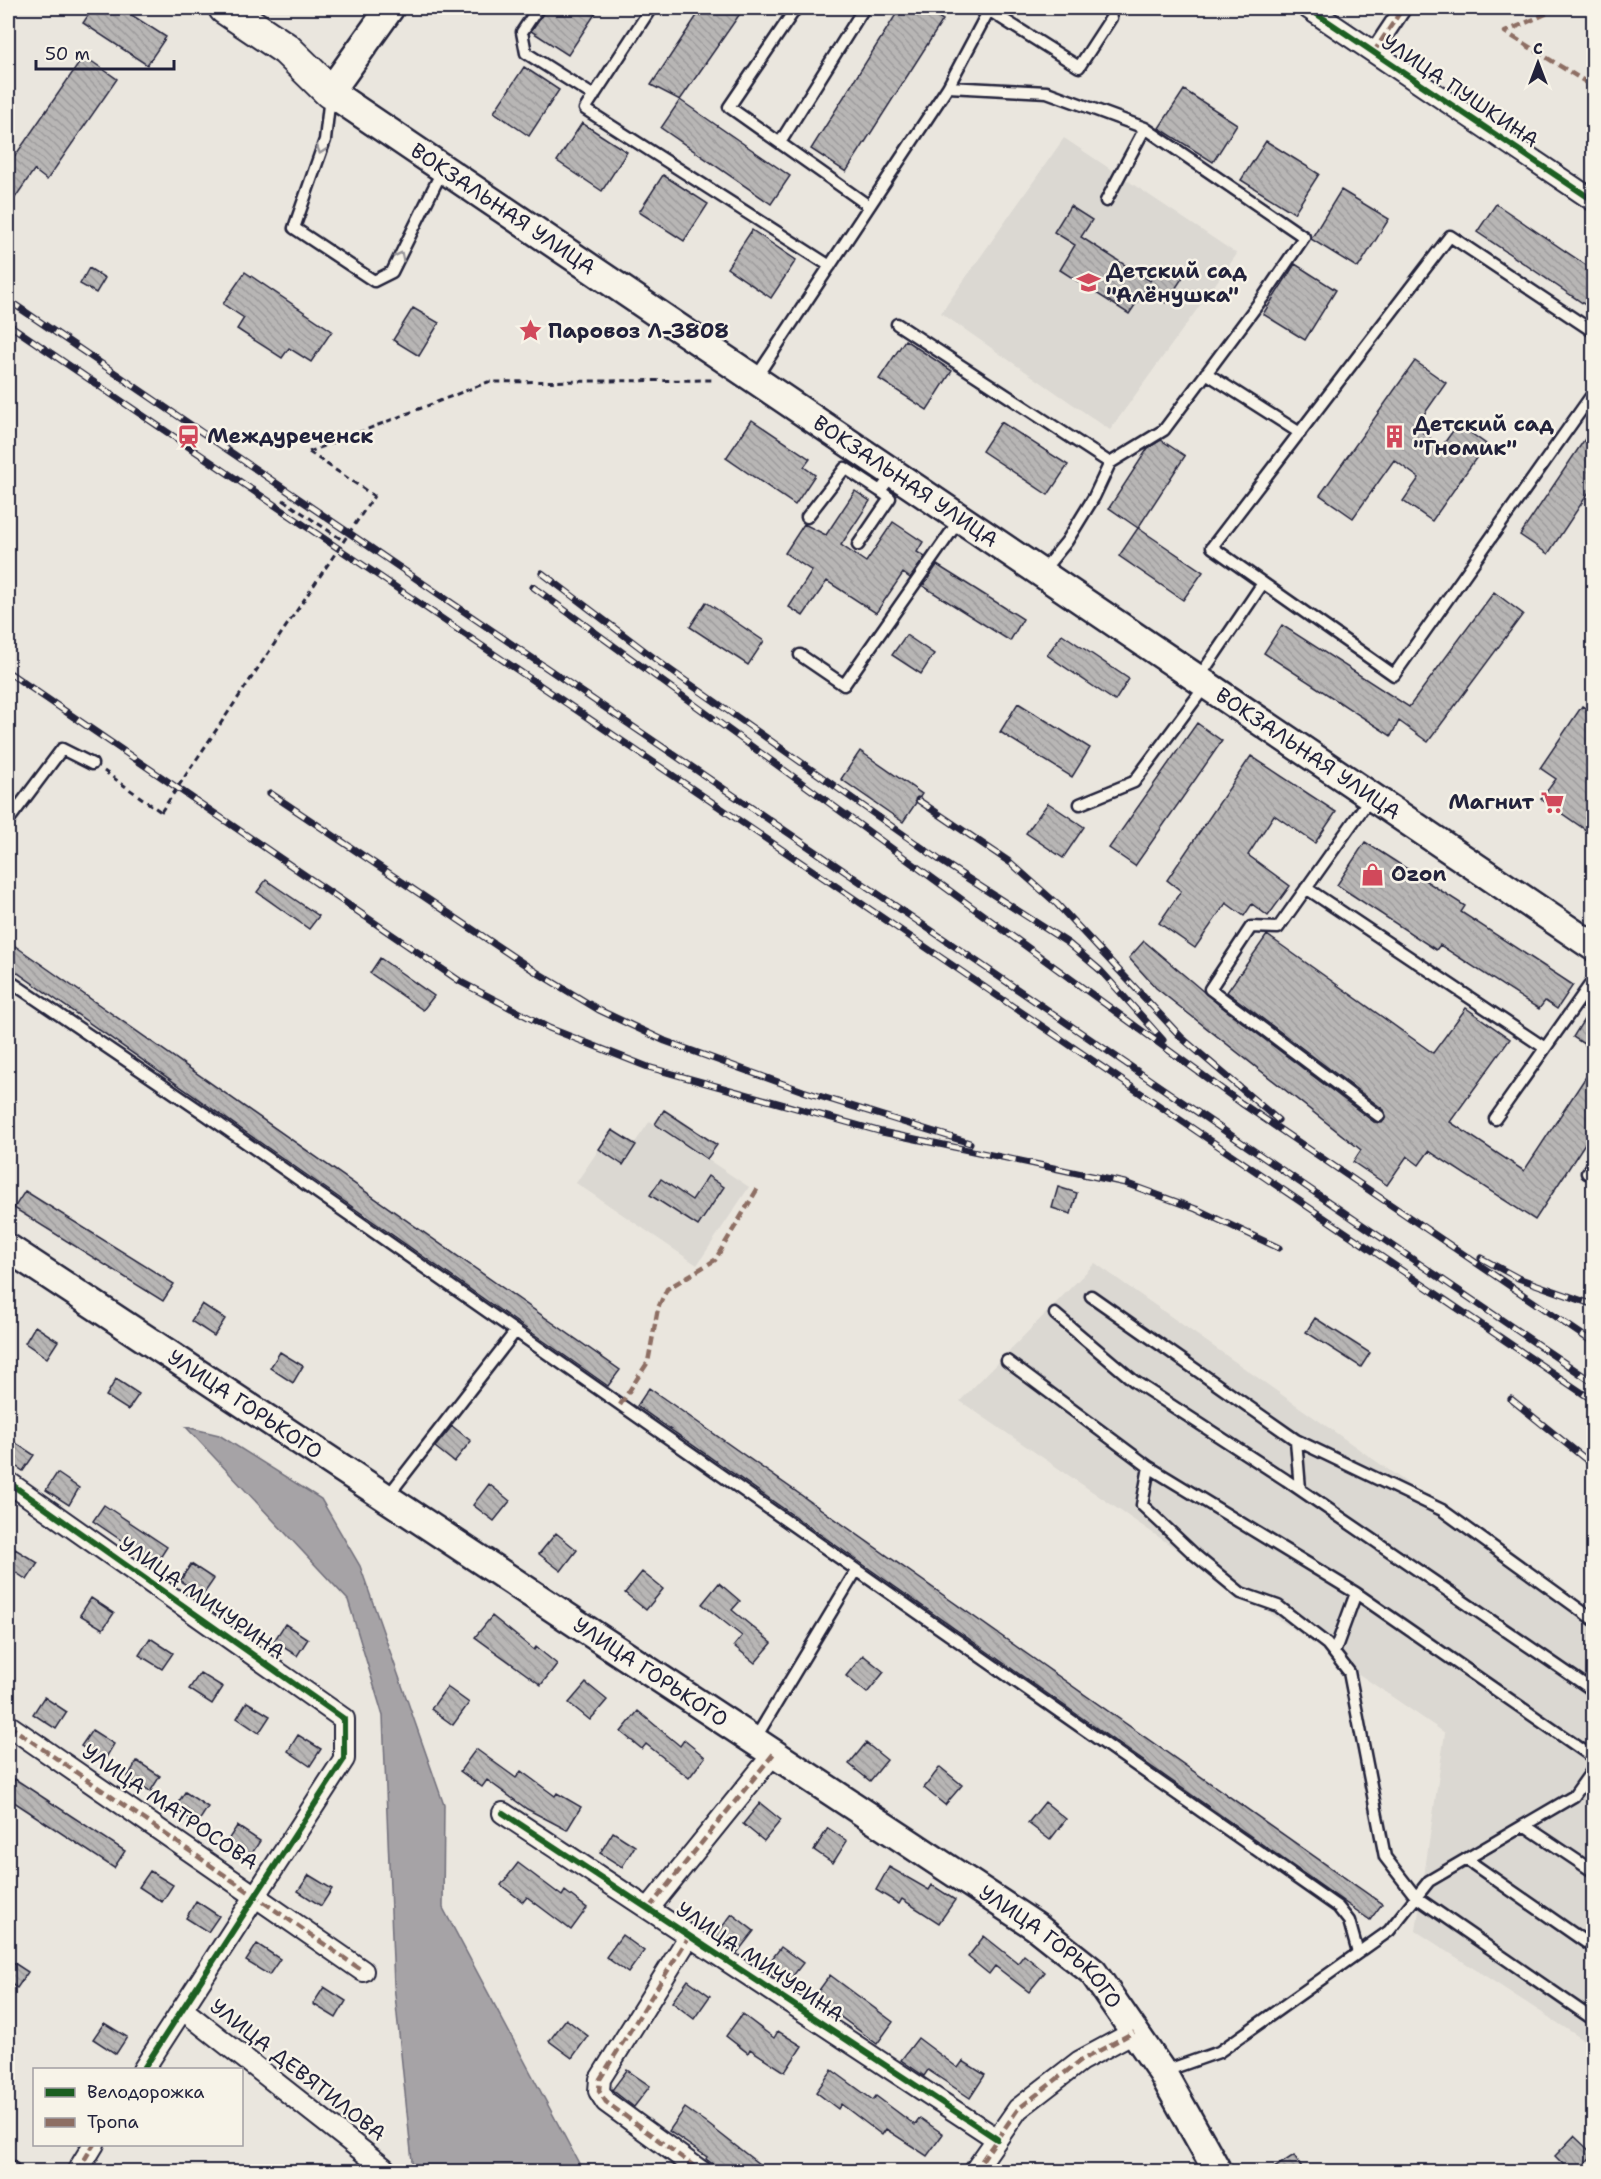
<svg xmlns="http://www.w3.org/2000/svg" width="1601" height="2179" font-family="'Shantell Sans',sans-serif">
<style>
.built{fill:#dbd8d2}
.water{fill:#a6a3a6;stroke:#716f7b;stroke-width:1.5}
.building{fill:url(#building-back-hatch);stroke:#22223b;stroke-width:1.5}
.lines{fill:none;stroke-linecap:round;stroke-linejoin:round}
.service-casing{stroke:#22223b;stroke-width:15}
.pedestrian-casing{stroke:#22223b;stroke-width:20}
.minor-casing{stroke:#22223b;stroke-width:24}
.secondary-casing{stroke:#22223b;stroke-width:32}
.primary-casing{stroke:#22223b;stroke-width:36}
.path{stroke:#22223b;stroke-width:3;stroke-dasharray:6 4.5;stroke-linecap:butt}
.service{stroke:#f7f3e8;stroke-width:10}
.pedestrian{stroke:#f7f3e8;stroke-width:15}
.minor{stroke:#f7f3e8;stroke-width:20}
.secondary{stroke:#f7f3e8;stroke-width:27}
.primary{stroke:#f7f3e8;stroke-width:32}
.rail-casing{stroke:#22223b;stroke-width:7}
.rail{stroke:#f7f3e8;stroke-width:4.5;stroke-dasharray:14;stroke-linecap:butt}
.path-bridge{stroke:#22223b;stroke-width:3;stroke-dasharray:6 4.5;stroke-linecap:butt}
.quiet{stroke:#8d6e63;stroke-width:4.5;stroke-dasharray:9 4.5;stroke-linecap:butt}
.cycleway-casing{stroke:#f7f3e8;stroke-width:10}
.cycleway{stroke:#1b5e20;stroke-width:6}
.oneway{stroke:#97959a}
.labels{text-anchor:middle;stroke-width:5;stroke-linejoin:round;paint-order:stroke}
.street-label{font-size:21px;fill:#22223b;stroke:#f7f3e8}
.poi-label{font-size:21px;font-weight:bold;fill:#22223b;stroke:#f7f3e8;text-anchor:start}
</style>
<defs>
<pattern id="building-back-hatch" width="6" height="6" patternUnits="userSpaceOnUse" patternTransform="scale(1.5)"><rect width="6" height="6" fill="#b8b6b5"/><path d="M-1 5l2 2M0 0l6 6M5-1l2 2" fill="none" stroke="#9e9c9d"/></pattern>
</defs>
<rect width="100%" height="100%" fill="#eae6de"/>
<filter id="ink" filterUnits="userSpaceOnUse"><feTurbulence type="fractalNoise" baseFrequency=".0167" numOctaves="2"/><feDisplacementMap in="SourceGraphic" scale="12" xChannelSelector="R" yChannelSelector="G"/><feConvolveMatrix kernelMatrix="1 2 1 2 8 2 1 2 1" color-interpolation-filters="sRGB"/></filter>
<g filter="url(#ink)">
<path class="built" d="M1064 138 1237 254 1110 430 941 313Z
M650 1121 749 1187 697 1265 576 1183 612 1130 634 1144Z
M1095 1263 1593 1614V2046L1416 1931 1445 1733 960 1401Z"/>
<path class="water" d="M186 1427 219 1435 321 1499 360 1566 444 1805 443 1908 583 2171H413L394 1985 383 1716 348 1600Z"/>
<path class="building" d="M93 8H121L166 37 147 65 83 23Z
M547 8H599L568 55 531 31Z
M702 8H744L680 100 651 85Z
M900 8H923L943 20 846 172 811 149Z
M84 56 117 79 47 180 34 170 8 208V166Z
M524 67 559 90 529 136 494 112Z
M1184 90 1237 124 1213 162 1159 128Z
M680 100 790 176 771 204 661 128Z
M582 123 627 152 602 191 557 161Z
M1266 141 1319 174 1294 213 1241 180Z
M663 175 708 204 684 241 639 212Z
M1341 190 1389 219 1358 268 1311 239Z
M1496 204 1593 270V310L1477 232Z
M1070 206 1092 220 1081 237 1150 281 1161 263 1183 277 1166 303 1145 290 1129 314 1060 270 1075 245 1054 232Z
M752 230 796 260 771 298 727 268Z
M1295 264 1336 290 1305 340 1263 314Z
M89 268 105 278 96 293 80 284Z
M245 272 332 331 311 362 289 348 282 358 237 329 244 318 223 304Z
M413 308 439 323 419 356 393 340Z
M905 340 952 371 927 410 879 379Z
M1415 361 1446 383 1415 427 1442 446 1458 424 1486 444 1432 521 1403 501 1419 478 1394 460 1353 518 1320 495Z
M752 420 810 459 804 467 815 475 795 505 726 458Z
M1001 422 1068 465 1048 495 982 451Z
M1593 427V486L1548 554 1520 535Z
M1161 440 1185 456 1138 528 1109 508 1148 448Z
M855 491 870 501 841 545 866 562 893 522 923 542 917 552 925 557 910 578 903 573 876 613 827 581 803 616 789 607 812 571 785 553 804 524 826 535Z
M1138 528 1203 572 1183 600 1119 556Z
M937 565 1023 619 1010 641 923 586Z
M1494 592 1523 614 1428 742 1399 721 1391 736 1264 653 1282 625 1409 707Z
M706 602 764 641 748 665 690 627Z
M1062 634 1129 679 1115 701 1047 655Z
M906 635 934 654 921 674 892 655Z
M1018 703 1090 748 1072 777 1000 732Z
M1582 706 1593 713V835L1541 799 1556 779 1540 768Z
M1197 723 1222 741 1135 866 1109 848Z
M860 751 922 794 903 822 841 779Z
M1251 756 1336 812 1315 843 1274 815 1248 855 1290 886 1268 916 1252 904 1244 916 1226 903 1195 948 1159 923 1181 891 1167 880Z
M1048 803 1084 827 1063 858 1026 833Z
M1365 842 1465 906 1461 912 1573 985 1557 1009 1545 1001 1539 1009 1440 945 1436 950 1337 885Z
M266 880 319 916 309 929 257 892Z
M1267 935 1433 1053 1466 1008 1510 1039 1450 1122 1524 1171 1593 1066V1131L1535 1220 1429 1151 1419 1165 1407 1156 1387 1185 1353 1162 1361 1150 1156 988 1129 958 1144 941 1218 1004 1374 1122 1382 1123 1386 1116 1384 1110 1227 992Z
M8 941 620 1370 608 1386 8 966Z
M380 958 434 996 423 1010 370 973Z
M1593 1005V1050L1573 1037Z
M664 1110 717 1145 707 1159 655 1124Z
M612 1130 636 1145 623 1165 599 1149Z
M708 1176 724 1187 698 1226 650 1195 661 1179 692 1200Z
M1058 1187 1077 1193 1071 1214 1052 1208Z
M25 1191 174 1284 163 1301 14 1208Z
M202 1304 225 1319 214 1336 191 1321Z
M1315 1318 1370 1353 1361 1367 1306 1332Z
M35 1326 58 1341 47 1358 25 1343Z
M280 1352 303 1366 293 1383 270 1368Z
M116 1379 139 1394 128 1410 106 1396Z
M649 1388 1382 1904 1370 1920 637 1406Z
M452 1426 471 1441 454 1462 435 1447Z
M8 1438 34 1455 23 1471 8 1461Z
M57 1473 79 1488 69 1505 46 1490Z
M489 1484 510 1501 494 1521 473 1505Z
M104 1505 167 1547 156 1564 93 1521Z
M556 1533 577 1550 561 1571 539 1554Z
M15 1549 38 1563 27 1580 8 1567V1560Z
M191 1564 214 1579 203 1595 180 1581Z
M642 1572 663 1589 646 1610 625 1593Z
M719 1583 740 1601 732 1610 772 1643 755 1663 734 1646 742 1636 702 1604Z
M91 1598 114 1613 103 1629 80 1615Z
M492 1616 534 1650 536 1647 557 1664 541 1685 475 1637Z
M285 1624 308 1639 297 1656 274 1641Z
M150 1638 173 1653 162 1669 139 1655Z
M863 1655 884 1672 867 1693 846 1676Z
M200 1673 223 1687 212 1704 189 1689Z
M586 1683 607 1700 590 1720 569 1703Z
M447 1687 469 1703 453 1725 431 1709Z
M44 1697 67 1712 56 1729 33 1714Z
M247 1702 270 1716 259 1733 237 1718Z
M638 1711 680 1746 684 1740 705 1757 689 1778 646 1744 642 1749 621 1732Z
M92 1730 114 1744 104 1761 81 1746Z
M298 1735 321 1749 310 1766 288 1751Z
M866 1743 887 1760 870 1781 849 1764Z
M476 1749 516 1778 521 1771 555 1796 557 1793 581 1807 567 1830 527 1809 487 1780 482 1787 460 1771Z
M137 1761 160 1776 150 1792 127 1778Z
M940 1767 962 1785 945 1805 924 1788Z
M15 1779 125 1851 114 1868 8 1798V1790Z
M185 1792 208 1807 197 1824 174 1809Z
M1045 1802 1066 1819 1050 1840 1028 1823Z
M760 1803 781 1820 764 1841 743 1824Z
M237 1826 260 1841 249 1858 226 1843Z
M828 1828 847 1841 833 1863 814 1850Z
M613 1832 635 1846 622 1867 600 1853Z
M518 1863 562 1896 565 1891 587 1908 571 1930 527 1897 523 1902 501 1885Z
M889 1867 929 1890 932 1885 955 1900 939 1923 902 1899 899 1904 876 1890Z
M150 1871 173 1885 162 1902 139 1887Z
M309 1875 332 1889 321 1906 298 1891Z
M196 1901 219 1916 208 1932 186 1918Z
M732 1914 754 1931 737 1953 715 1936Z
M622 1935 644 1951 628 1973 606 1957Z
M984 1936 1018 1963 1024 1955 1045 1972 1029 1992 995 1966 989 1974 968 1957Z
M257 1944 280 1959 269 1975 246 1961Z
M781 1947 803 1963 786 1985 764 1969Z
M8 1959 28 1972 17 1988 8 1982Z
M830 1975 893 2022 877 2044 814 1997Z
M688 1980 710 1996 694 2019 672 2002Z
M324 1987 346 2001 336 2018 313 2004Z
M742 2014 774 2038 778 2031 802 2046 785 2072 750 2049 748 2053 726 2036Z
M566 2019 588 2036 572 2058 549 2041Z
M104 2023 127 2037 116 2054 93 2039Z
M918 2038 958 2068 963 2061 985 2075 970 2098 928 2070 924 2076 901 2060Z
M627 2070 650 2086 634 2107 612 2090Z
M832 2070 873 2100 876 2096 915 2125 920 2118 943 2134 927 2156 886 2129 882 2135 841 2104 838 2109 816 2092Z
M685 2108 704 2121 769 2172H723L706 2159 707 2157 669 2131Z
M1574 2136 1593 2154 1578 2172H1571L1555 2156Z
M1294 2155 1305 2172H1268Z"/>
<g class="lines">
<defs>
<path id="service" d="M538 8 522 32 526 53 594 96
M651 8 585 109 830 266
M796 8 729 107 869 206
M990 11 1079 67 1111 18
M948 87 1047 92 1145 128 1304 237 1264 296 1164 430 1110 463 1094 497 1067 541 1041 573
M330 96 325 140 294 228 374 281 392 272 443 169
M781 141 864 8
M1106 201 1145 128
M897 324 1110 463
M1206 373 1300 433
M755 379 948 87 990 8
M807 517 845 468 880 491 893 474
M858 545 890 498 880 491
M1263 583 1212 547 1450 236 1594 332
M800 655 844 685 960 519
M1198 679 1263 583 1394 675 1594 392
M1371 797 1278 928 1251 927 1210 989 1379 1116
M1080 804 1134 782 1206 685
M8 821 62 749 92 764
M1306 888 1545 1048
M8 980 205 1114 1338 1907 1349 1921 1358 1953
M1495 1119 1594 979
M1587 1173 1594 1164
M1091 1296 1296 1440 1442 1510 1594 1620
M1055 1314 1134 1381 1286 1480 1594 1691
M1007 1361 1149 1467 1142 1505 1195 1555 1241 1593 1278 1606 1327 1644 1349 1672 1385 1857 1416 1897 1594 2020
M1296 1440 1300 1489
M1149 1467 1356 1593 1334 1653
M387 1497 515 1332
M1356 1593 1594 1758
M755 1739 856 1571
M1524 1825 1594 1872
M1466 1859 1594 1948
M1162 2072 1219 2052 1389 1931 1429 1881 1574 1796 1594 1768"/>
<path id="pedestrian" d="M1373 53 1403 8"/>
<path id="minor" d="M1308 8 1594 201
M8 1482 344 1719V1759L143 2070
M8 1725 363 1971
M503 1813 997 2139
M649 1908 775 1752
M690 1935 600 2079 599 2091 606 2102 702 2172
M182 2009 384 2168
M8 2170 10 2172
M77 2172 94 2144
M974 2172 1018 2109 1080 2061 1134 2032"/>
<g id="secondary">
<path id="s1" d="M390 8 330 92 1594 947"/>
<path id="s2" d="M8 1248 1035 1926 1093 1972 1162 2072 1218 2172"/>
</g>
<path id="primary" d="M225 8 286 49 330 92"/>
</defs>
<use href="#service" class="service-casing"/>
<use href="#pedestrian" class="pedestrian-casing"/>
<use href="#minor" class="minor-casing"/>
<use href="#secondary" class="secondary-casing"/>
<use href="#primary" class="primary-casing"/>
<path class="path" d="M309 452 488 382 714 380
M309 452 374 496
M283 500 344 541
M104 771 161 812"/>
<use href="#service" class="service"/>
<use href="#pedestrian" class="pedestrian"/>
<use href="#minor" class="minor"/>
<use href="#secondary" class="secondary"/>
<use href="#primary" class="primary"/>
<defs>
<path id="rail" d="M8 300 1594 1383
M8 324 1594 1401
M542 573 666 667 941 861 1068 943 1101 971 1163 1040
M533 587 1241 1103 1594 1343
M8 672 461 982 549 1028 648 1067 882 1132 1125 1183 1196 1209 1279 1248
M270 793 533 970 599 1010 665 1041 803 1091 970 1143
M918 800 1011 863 1057 904 1182 1038 1278 1120
M1481 1258 1518 1278 1594 1305
M1511 1399 1594 1466"/>
</defs>
<use href="#rail" class="rail-casing"/>
<use href="#rail" class="rail"/>
<path class="path-bridge" d="M161 812 374 496"/>
<path class="quiet" d="M1559 8 1505 32 1594 87
M1373 53 1403 8
M620 1405 648 1362 658 1308 667 1289 715 1260 758 1188
M8 1725 363 1971
M649 1908 775 1752
M690 1935 600 2079 599 2091 606 2102 702 2172
M8 2170 10 2172
M77 2172 94 2144
M974 2172 1018 2109 1080 2061 1134 2032"/>
<defs>
<path id="cycleway" d="M1308 8 1594 201
M8 1482 344 1719V1759L143 2070
M503 1813 997 2139"/>
</defs>
<use href="#cycleway" class="cycleway-casing"/>
<use href="#cycleway" class="cycleway"/>
</g>
<defs><path id="oneway-chevron" d="M-2-3.5L2.5 0L-2 3.5" fill="none" stroke-width="1.6" stroke-linecap="round" stroke-linejoin="round" transform="scale(1.5)"/></defs>
<g class="oneway">
<use href="#oneway-chevron" transform="translate(321 150) rotate(109)"/>
<use href="#oneway-chevron" transform="translate(400 256) rotate(-64)"/>
</g>
</g>
<defs>
<symbol id="school-bare" viewBox="-9 -9 18 18"><path d="M0-5L7-2L0 1L-7-2ZM-4 1L0 2.5L4 1V4Q0 6-4 4Z" fill="#d1495b" stroke="#f7f3e8" stroke-width="2.5" paint-order="stroke"/></symbol>
<symbol id="sight-bare" viewBox="-9 -9 18 18"><path d="M0-6L1.8-2.2L6-1.7L2.9 1.2L3.7 5.4L0 3.3L-3.7 5.4L-2.9 1.2L-6-1.7L-1.8-2.2Z" fill="#d1495b" stroke="#f7f3e8" stroke-width="2.5" paint-order="stroke"/></symbol>
<symbol id="station-bare" viewBox="-9 -9 18 18"><path d="M-3-6H3Q5-6 5-4V2Q5 4 3 4L4.5 6H3L1.5 4h-3L-3 6H-4.5L-3 4Q-5 4-5 2V-4Q-5-6-3-6ZM-3.5-4v3h7v-3ZM-3.5 1v1.5H-2V1ZM2 1v1.5H3.5V1Z" fill="#d1495b" stroke="#f7f3e8" stroke-width="2.5" paint-order="stroke"/></symbol>
<symbol id="building-bare" viewBox="-9 -9 18 18"><path d="M-4-6H4V6H1V3H-1V6H-4ZM-2.5-4.3h1.7v1.8h-1.7ZM.8-4.3h1.7v1.8H.8ZM-2.5-1h1.7V.8h-1.7ZM.8-1h1.7V.8H.8Z" fill="#d1495b" stroke="#f7f3e8" stroke-width="2.5" paint-order="stroke"/></symbol>
<symbol id="supermarket-bare" viewBox="-9 -9 18 18"><path d="M-6-5.5h2.5l.6 2H6L4.5 2H-2.5L-4.4-4H-6ZM-1.5 3.2a1.3 1.3 0 1 0 .1 0ZM3 3.2a1.3 1.3 0 1 0 .1 0Z" fill="#d1495b" stroke="#f7f3e8" stroke-width="2.5" paint-order="stroke"/></symbol>
<symbol id="shop-bare" viewBox="-9 -9 18 18"><path d="M-5-2.5h2.3a2.7 3.5 0 0 1 5.4 0H5L5.5 6h-11ZM-1.5-2.5h3a1.5 2.3 0 0 0-3 0Z" fill="#d1495b" stroke="#f7f3e8" stroke-width="2.5" paint-order="stroke"/></symbol>
</defs>
<g fill-rule="evenodd">
<use href="#school-bare" x="1072" y="266" width="33" height="33"/>
<use href="#sight-bare" x="514" y="314" width="33" height="33"/>
<use href="#station-bare" x="172" y="420" width="33" height="33"/>
<use href="#building-bare" x="1378" y="420" width="33" height="33"/>
<use href="#supermarket-bare" x="1536" y="786" width="33" height="33"/>
<use href="#shop-bare" x="1356" y="858" width="33" height="33"/>
</g>
<g class="labels">
<g class="street-label">
<text transform="translate(1460 91) rotate(34)" y="7">УЛИЦА ПУШКИНА</text>
<text dy="7" stroke="none"><textPath href="#s1" startOffset="312">ВОКЗАЛЬНАЯ УЛИЦА</textPath></text>
<text dy="7" stroke="none"><textPath href="#s1" startOffset="798">ВОКЗАЛЬНАЯ УЛИЦА</textPath></text>
<text dy="7" stroke="none"><textPath href="#s1" startOffset="1284">ВОКЗАЛЬНАЯ УЛИЦА</textPath></text>
<text dy="7" stroke="none"><textPath href="#s2" startOffset="284">УЛИЦА ГОРЬКОГО</textPath></text>
<text transform="translate(202 1598) rotate(35)" y="7">УЛИЦА МИЧУРИНА</text>
<text dy="7" stroke="none"><textPath href="#s2" startOffset="770">УЛИЦА ГОРЬКОГО</textPath></text>
<text transform="translate(170 1807) rotate(34)" y="7">УЛИЦА МАТРОСОВА</text>
<text dy="7" stroke="none"><textPath href="#s2" startOffset="1256">УЛИЦА ГОРЬКОГО</textPath></text>
<text transform="translate(760 1962) rotate(34)" y="7">УЛИЦА МИЧУРИНА</text>
<text transform="translate(298 2070) rotate(38)" y="7">УЛИЦА ДЕВЯТИЛОВА</text>
</g>
<g class="poi-label">
<text x="1106" y="278">Детский сад<tspan x="1106" dy="24">"Алёнушка"</tspan></text>
<text x="548" y="338">Паровоз Л-3808</text>
<text x="1413" y="431">Детский сад<tspan x="1413" dy="24">"Гномик"</tspan></text>
<text x="207" y="443">Междуреченск</text>
<text x="1534" y="809" text-anchor="end">Магнит</text>
<text x="1391" y="881">Ozon</text>
</g>
</g>
<rect width="1601" height="2179" fill="none" stroke="#f7f3e8" stroke-width="30"/>
<rect x="15" y="15" width="1571" height="2149" fill="none" stroke="#22223b" stroke-width="2" filter="url(#ink)"/>
<rect x="33" y="2068" width="210" height="78" fill="#f7f3e8" stroke="#a29fa3" stroke-width="1.5"/>
<rect x="45" y="2088" width="30" height="9" fill="#1b5e20" stroke="#a29fa3" stroke-width="1.5"/>
<text x="87" y="2098" font-size="18" fill="#22223b">Велодорожка</text>
<rect x="45" y="2118" width="30" height="9" fill="#8d6e63" stroke="#a29fa3" stroke-width="1.5"/>
<text x="87" y="2128" font-size="18" fill="#22223b">Тропа</text>
<g transform="translate(1538 63)" stroke="#f7f3e8" stroke-width="4.5" paint-order="stroke">
<path d="M0-4.5L10 22L0 15L-10 22Z" fill="#22223b"/>
<text y="-9" font-size="16" font-weight="bold" text-anchor="middle" fill="#22223b">С</text>
</g>
<path d="M36 60v9h138v-9" fill="none" stroke="#22223b" stroke-width="3"/>
<text x="45" y="60" font-size="18" fill="#22223b" stroke="#f7f3e8" stroke-width="4.5" paint-order="stroke">50 m</text>
</svg>
